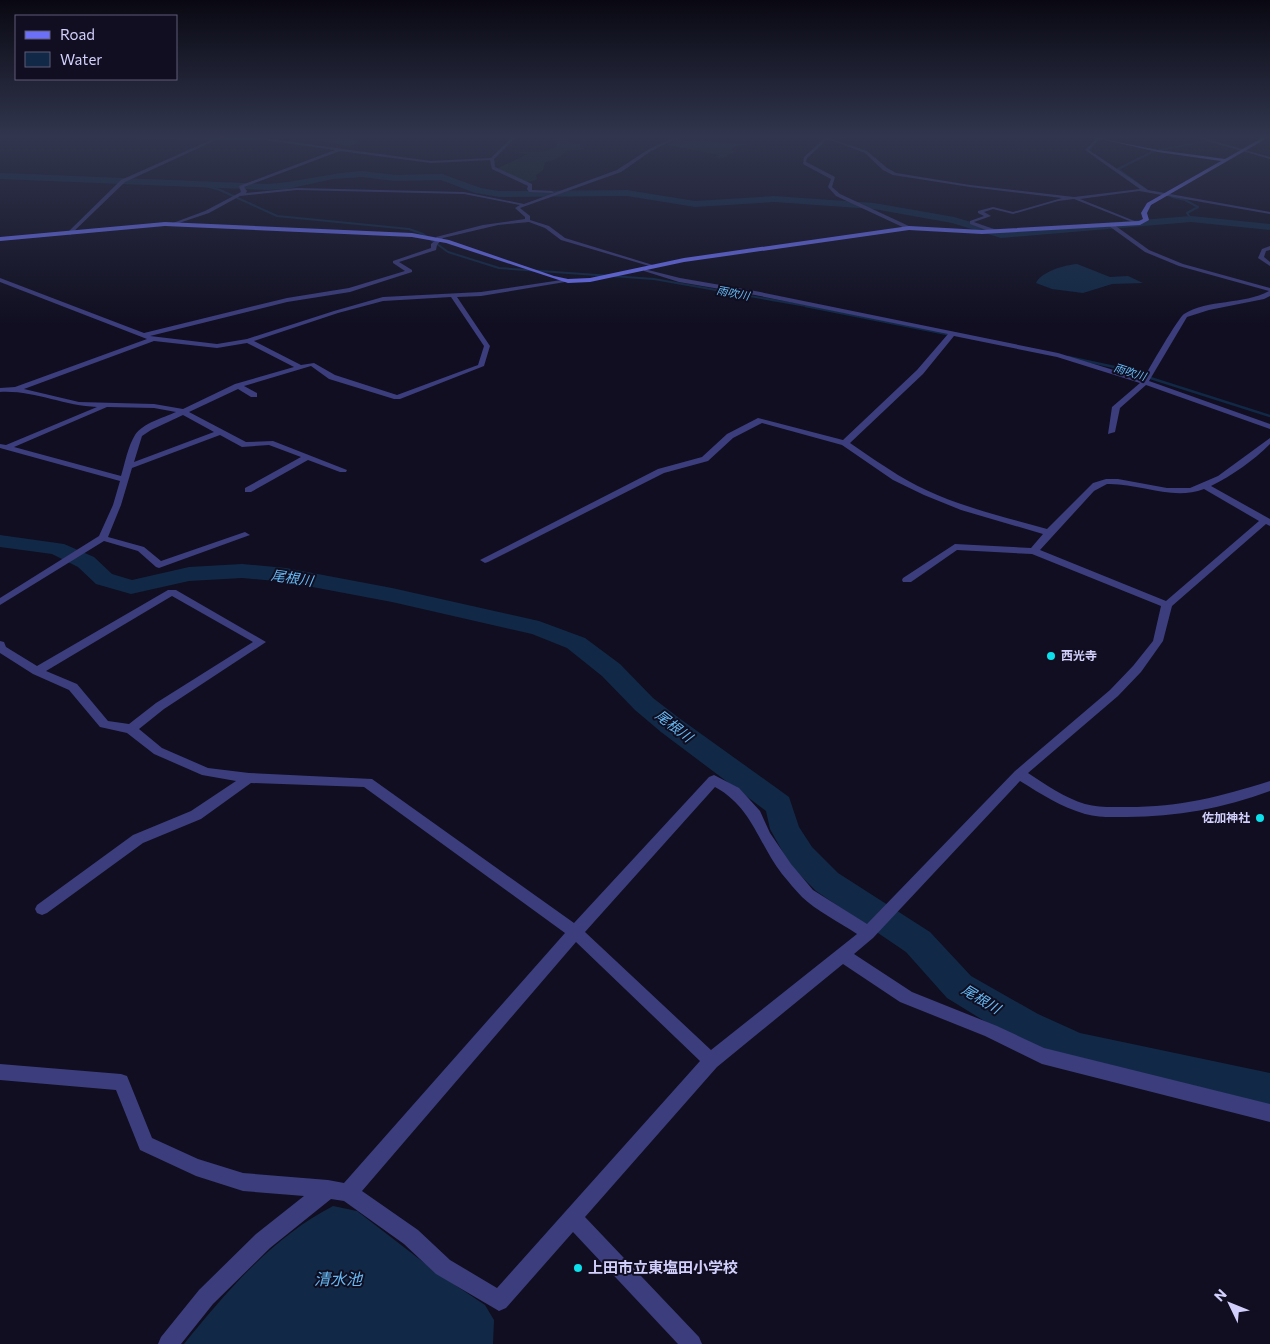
<svg xmlns="http://www.w3.org/2000/svg" width="1270" height="1344" font-family="Commissioner,'Noto Sans JP',sans-serif">
<style>
.green{fill:#112927}
.water{fill:#112946}
.lines{fill:none;stroke-linecap:round;stroke-linejoin:round}
.stream-far1{stroke:#112946;stroke-width:2}
.stream{stroke:#112946;stroke-width:2.5}
.river{fill:#112946;fill-rule:evenodd}
.street{fill:#3c3d7c;fill-rule:evenodd}
.secondary{fill:#6c70f7;fill-rule:evenodd}
.poi-dot{fill:#0de0ea;stroke:#100e20;stroke-width:2}
.labels{text-anchor:middle;stroke-width:4;stroke-linejoin:round;paint-order:stroke}
.far-water-label{font-size:11px;font-style:italic;fill:#64baf6;stroke:#100e20}
.poi-label{font-size:12px;font-weight:bold;fill:#d2cffc;stroke:#100e20;text-anchor:start}
.water-label{font-size:14px;font-style:italic;fill:#64baf6;stroke:#100e20}
.near-poi-label{font-size:15px;font-weight:bold;fill:#d2cffc;stroke:#100e20;text-anchor:start}
.near-water-label{font-size:16px;font-style:italic;fill:#64baf6;stroke:#100e20}
</style>
<rect width="100%" height="100%" fill="#100e20"/>
<path class="green" d="M558 137H569L568 140 580 144V147L585 149 568 151 554 160 545 162 543 170 536 175 537 179C524 187 509 175 496 169L528 154 515 152H543L557 146 555 139Z
M678 139 750 144 737 146 730 150 737 151 727 155 726 158 715 157 720 155 667 145Z"/>
<path class="water" d="M330 137 353 139 359 143 350 146 314 140Z
M1077 264 1110 277 1128 276 1143 283 1112 284 1083 293 1052 289 1036 283C1041 272 1064 265 1077 264Z
M333 1206 357 1211 440 1275 485 1305 494 1320 493 1344H184C226 1292 273 1237 333 1206Z"/>
<g class="lines">
<path class="stream-far1" d="M1253 137 1260 138
M1210 141 1214 139 1213 137
M1160 150 1207 141
M199 184 220 190 277 216 409 229 423 234 448 252 499 268 654 279 812 307
M1148 191 1118 169 1154 151
M1172 197 1185 200 1198 207 1187 213 1191 219"/>
<path class="stream" d="M806 306 952 335
M1068 357 1119 368 1270 416"/>
<path class="river" d="M362 171 395 175 442 174 481 188 499 191 627 190 695 201 774 196 874 203 954 217 1002 231 1191 216 1270 224V230L1191 222 1001 238 952 223 874 209 774 202 695 207 627 196 499 197 475 193 441 180 395 181 362 177 333 179 287 189 267 190 0 179V173L267 184C299 182 330 173 362 171Z
M0 535 64 544 94 557 112 574 132 580 189 567 242 564 286 568 392 588 539 621 585 638 620 664 653 698 679 718 789 797 799 827 812 847 838 873 930 932 971 976 1038 1014 1080 1033 1270 1073V1111L1078 1068 1012 1038 947 998 906 952 816 891 790 865 770 829 766 811 661 732 635 710 602 676 567 648 532 634 392 602 286 582 242 578 189 581 131 594 96 584 78 567 52 554 0 547Z"/>
<path class="street" d="M69 137 264 138 431 161 491 158 512 137H516L494 159 495 167 532 184V190L552 191 554 193 529 192 527 189 528 186 492 169 490 160 431 163 340 151 244 187 247 191 246 193 297 188 464 192 524 204 617 170 649 149 675 137H680L651 151 621 172 520 208 530 216V220L549 226 565 238 656 266V268L561 240 545 228 529 222 498 225 443 238 437 245 436 250 399 262 412 270V272L350 292 287 302 150 336 217 344 247 339 334 311 383 297 481 292 568 279 571 281 481 296 457 297 490 346 484 366 400 399H394L329 379 311 366 244 386 257 393V397H251L238 389 189 412 246 442 273 441 347 470 346 472H340L308 460 251 492H245V488L301 457 269 445 242 447 220 435 132 468 121 505 108 537 144 547 161 561 242 533 245 532 250 535 159 568 156 567 138 551 104 541 0 605V598L99 536 113 505 120 481 0 448V444L6 445 97 407C64 406 33 390 0 392V388L15 387 147 339 0 282V278L144 333 287 298 349 288 405 271 393 263V261L431 248V244L437 239 436 237 483 225 525 219V217L515 208 520 205 464 194 297 190 240 196 209 213 173 225V223L205 211 241 192 239 186 335 150 264 140H216L125 182 70 235 68 232 121 180 211 140ZM451 297 484 346 478 365 397 395 335 375 314 363 301 365 254 341 338 313 383 301ZM154 341 217 348 247 343 294 367 235 384 183 409 154 404 79 402 24 389ZM107 407 154 408 176 412C163 418 143 423 135 435 128 446 125 463 121 476L14 447ZM183 415 214 432 134 462 142 436 151 430Z
M826 137 867 151 887 168 896 173 970 185 1074 197 1140 189 1085 150 1097 138 1109 137 1099 140 1089 150 1148 190 1270 212V214L1139 191 1080 199 1137 222V224L1074 199 1058 201 1013 214 993 209 984 212 991 216 974 222 996 230 994 233 970 224V221L984 216 978 213V211L993 207 1013 212 1062 198 970 187 893 175 883 170 865 153 828 139 807 158 806 162 835 177 832 187 840 194 911 227 909 230 836 196 828 187 831 179 803 164 804 157Z
M1193 137H1200L1270 157V159Z
M1109 224H1113L1149 250 1183 264 1270 288V296L1264 299 1209 310 1187 317 1149 381 1270 424V429L1146 385 1120 408 1115 432 1108 434 1112 407 1140 383 1057 357 954 336 923 374 850 443C866 454 882 465 898 475 943 503 997 515 1047 529L1093 483 1106 479H1118L1167 488H1190L1218 476 1270 438V444C1253 461 1233 475 1211 486L1270 519V526L1266 524 1172 606 1163 641 1141 672 1118 696 1028 773C1046 785 1065 798 1085 804 1099 808 1114 807 1127 807 1181 807 1219 797 1270 781V791C1224 808 1176 817 1127 817 1113 817 1099 818 1085 814 1061 807 1041 794 1020 781L873 938 854 954 912 992 997 1026 1044 1048 1270 1104V1122L1042 1064 985 1036 900 1002 843 964 717 1067 585 1217 699 1337 702 1344H678L573 1232 506 1308 499 1311 436 1274 404 1244 344 1201 331 1199 270 1248 213 1304 181 1344H158L161 1337 199 1290 256 1234 304 1196 243 1191 196 1176 140 1150 116 1090 0 1080V1064L121 1074 127 1076 152 1138 198 1159 243 1173 328 1180 344 1183 565 933 364 787 251 783 201 819 143 843 47 913 42 915 37 913 35 909 37 905 133 835 191 811 236 781 202 775 154 754 127 733 100 727 69 690 33 674 0 653V641L4 642 6 647 37 666 168 590H176L266 642 164 709 139 729 162 748 208 768 249 773 372 779 574 923 709 777 714 775 739 788 760 811 770 833 791 864 813 890 867 924 1015 771 1110 690 1133 666 1153 641 1161 606 1032 554 957 550 911 582H903L902 580 903 578 955 544 1031 548 1043 534 961 510 924 495 893 480 842 445 762 423 733 438 708 461 664 473 488 562 485 563 480 560 658 469 702 457 727 434 758 418 843 440 917 370 948 334 755 295 679 282 644 271V269L680 278 755 291 1058 353 1143 379C1149 369 1178 318 1184 314 1208 299 1243 305 1269 291L1179 266 1145 252 1109 226ZM1107 484C1140 483 1172 501 1204 489L1259 521 1166 601 1040 550 1094 491ZM172 596 253 642 156 703 129 724 108 721 77 684 46 671ZM715 787C752 807 758 843 782 874 789 882 795 890 802 897 815 910 841 923 857 934L711 1050 585 932ZM576 942 700 1061 497 1288 450 1260 418 1230 362 1191Z
M1270 246V250L1266 251 1264 257 1270 262V266L1258 258 1262 249Z"/>
<path class="secondary" d="M1092 137 1158 150 1225 159 1264 137H1269L1151 205 1147 213 1149 220 1140 225 982 234 909 230 684 262 590 282 568 283 446 243 412 237 165 226 0 241V237L165 222 412 233 449 240 554 276 568 279 590 278 684 258 909 226 982 230 1139 221 1143 219 1141 213 1147 203 1221 161 1158 152Z"/>
</g>
<linearGradient id="sky" x2="0" y2="1"><stop stop-color="#090812"/><stop offset="0.42" stop-color="#31364e"/><stop offset="1" stop-color="#31364e" stop-opacity="0"/></linearGradient>
<rect width="1270" height="325" fill="url(#sky)"/>
<g class="poi-dot">
<circle cx="1051" cy="656" r="5"/>
<circle cx="1260" cy="818" r="5"/>
<circle cx="578" cy="1268" r="5"/>
</g>
<g class="labels">
<g class="far-water-label">
<text transform="translate(733 293) rotate(11)" y="4">雨吹川</text>
<text transform="translate(1130 372) rotate(17)" y="4">雨吹川</text>
</g>
<g class="poi-label">
<text x="1061" y="660">西光寺</text>
<text x="1250" y="822" text-anchor="end">佐加神社</text>
</g>
<g class="water-label">
<text transform="translate(292 578) rotate(9)" y="5">尾根川</text>
<text transform="translate(674 726) rotate(38)" y="5">尾根川</text>
<text transform="translate(981 999) rotate(31)" y="5">尾根川</text>
</g>
<g class="near-poi-label">
<text x="588" y="1273">上田市立東塩田小学校</text>
</g>
<g class="near-water-label">
<text x="338" y="1285">清水池</text>
</g>
</g>
<rect x="15" y="15" width="162" height="65" fill="#100e20" stroke="#5e5b78"/>
<rect x="25" y="31" width="25" height="8" fill="#6c70f7" stroke="#5e5b78"/>
<text x="60" y="40" font-size="15" fill="#d2cffc">Road</text>
<rect x="25" y="52" width="25" height="15" fill="#112946" stroke="#5e5b78"/>
<text x="60" y="65" font-size="15" fill="#d2cffc">Water</text>
<g transform="translate(1230 1304) rotate(313)" stroke="#100e20" stroke-width="4" paint-order="stroke">
<path d="M0-4L9 19L0 12L-9 19Z" fill="#d2cffc"/>
<text y="-8" font-size="14" font-weight="bold" text-anchor="middle" fill="#d2cffc">N</text>
</g>
</svg>
